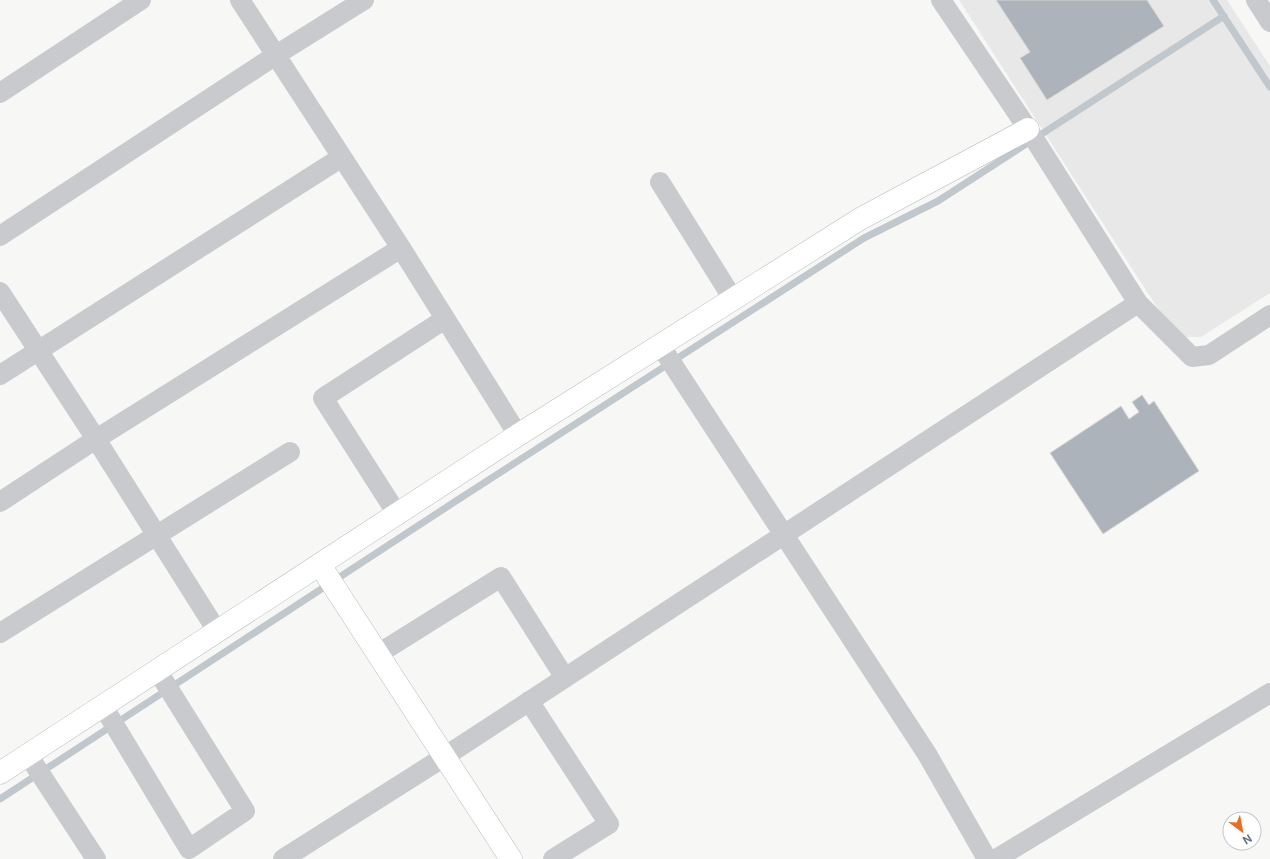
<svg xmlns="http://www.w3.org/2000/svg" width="1270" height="859" font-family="Inter,sans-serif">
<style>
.built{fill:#e8e8e8}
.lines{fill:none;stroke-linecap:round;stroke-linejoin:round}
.stream{stroke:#c0c8ce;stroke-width:7}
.building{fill:#adb3bb;stroke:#d9d9d7}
.secondary-casing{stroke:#babdc2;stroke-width:23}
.street{stroke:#c8cace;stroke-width:20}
.secondary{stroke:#fff;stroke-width:22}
</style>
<rect width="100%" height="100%" fill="#f7f8f5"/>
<path class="built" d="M959 0H1227L1270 66V293L1201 337H1183L1169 326Z"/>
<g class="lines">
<path class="stream" d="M1213 0 1270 87
M0 799 459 499 864 238 938 201 1224 16"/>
</g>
<path class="building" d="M996 0H1147L1164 26 1047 100 1020 58 1030 52Z
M1142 395 1149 405 1154 401 1199 471 1103 534 1050 453 1121 406 1129 419 1139 412 1132 402Z"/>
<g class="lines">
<defs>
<path id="secondary" d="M320 565 511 859
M0 773 518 435 860 219 1028 129"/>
</defs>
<use href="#secondary" class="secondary-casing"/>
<path class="street" d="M240 0 401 248 518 435
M941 0 1028 129 1138 303 1192 357 1209 355 1270 315
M1256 0 1270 22
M0 93 141 0
M660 182 733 299
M0 236 276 55 364 0
M0 292 96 439 217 631
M660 345 927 754 987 859
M0 375 342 157
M0 502 96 439 401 248
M397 514 323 398 445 319
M0 633 290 452
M378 654 501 577 565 678
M529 701 609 824 553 859
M103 706 189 849 245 811 157 670
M28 755 96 859
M283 859 444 757 1138 303
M996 859 1270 693"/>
<use href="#secondary" class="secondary"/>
</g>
<g transform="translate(1242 831) rotate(148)"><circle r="19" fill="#ffffff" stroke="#c2c7cf"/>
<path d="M0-3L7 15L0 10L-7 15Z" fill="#e76e25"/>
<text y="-6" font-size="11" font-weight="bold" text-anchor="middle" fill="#667386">N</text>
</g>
</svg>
